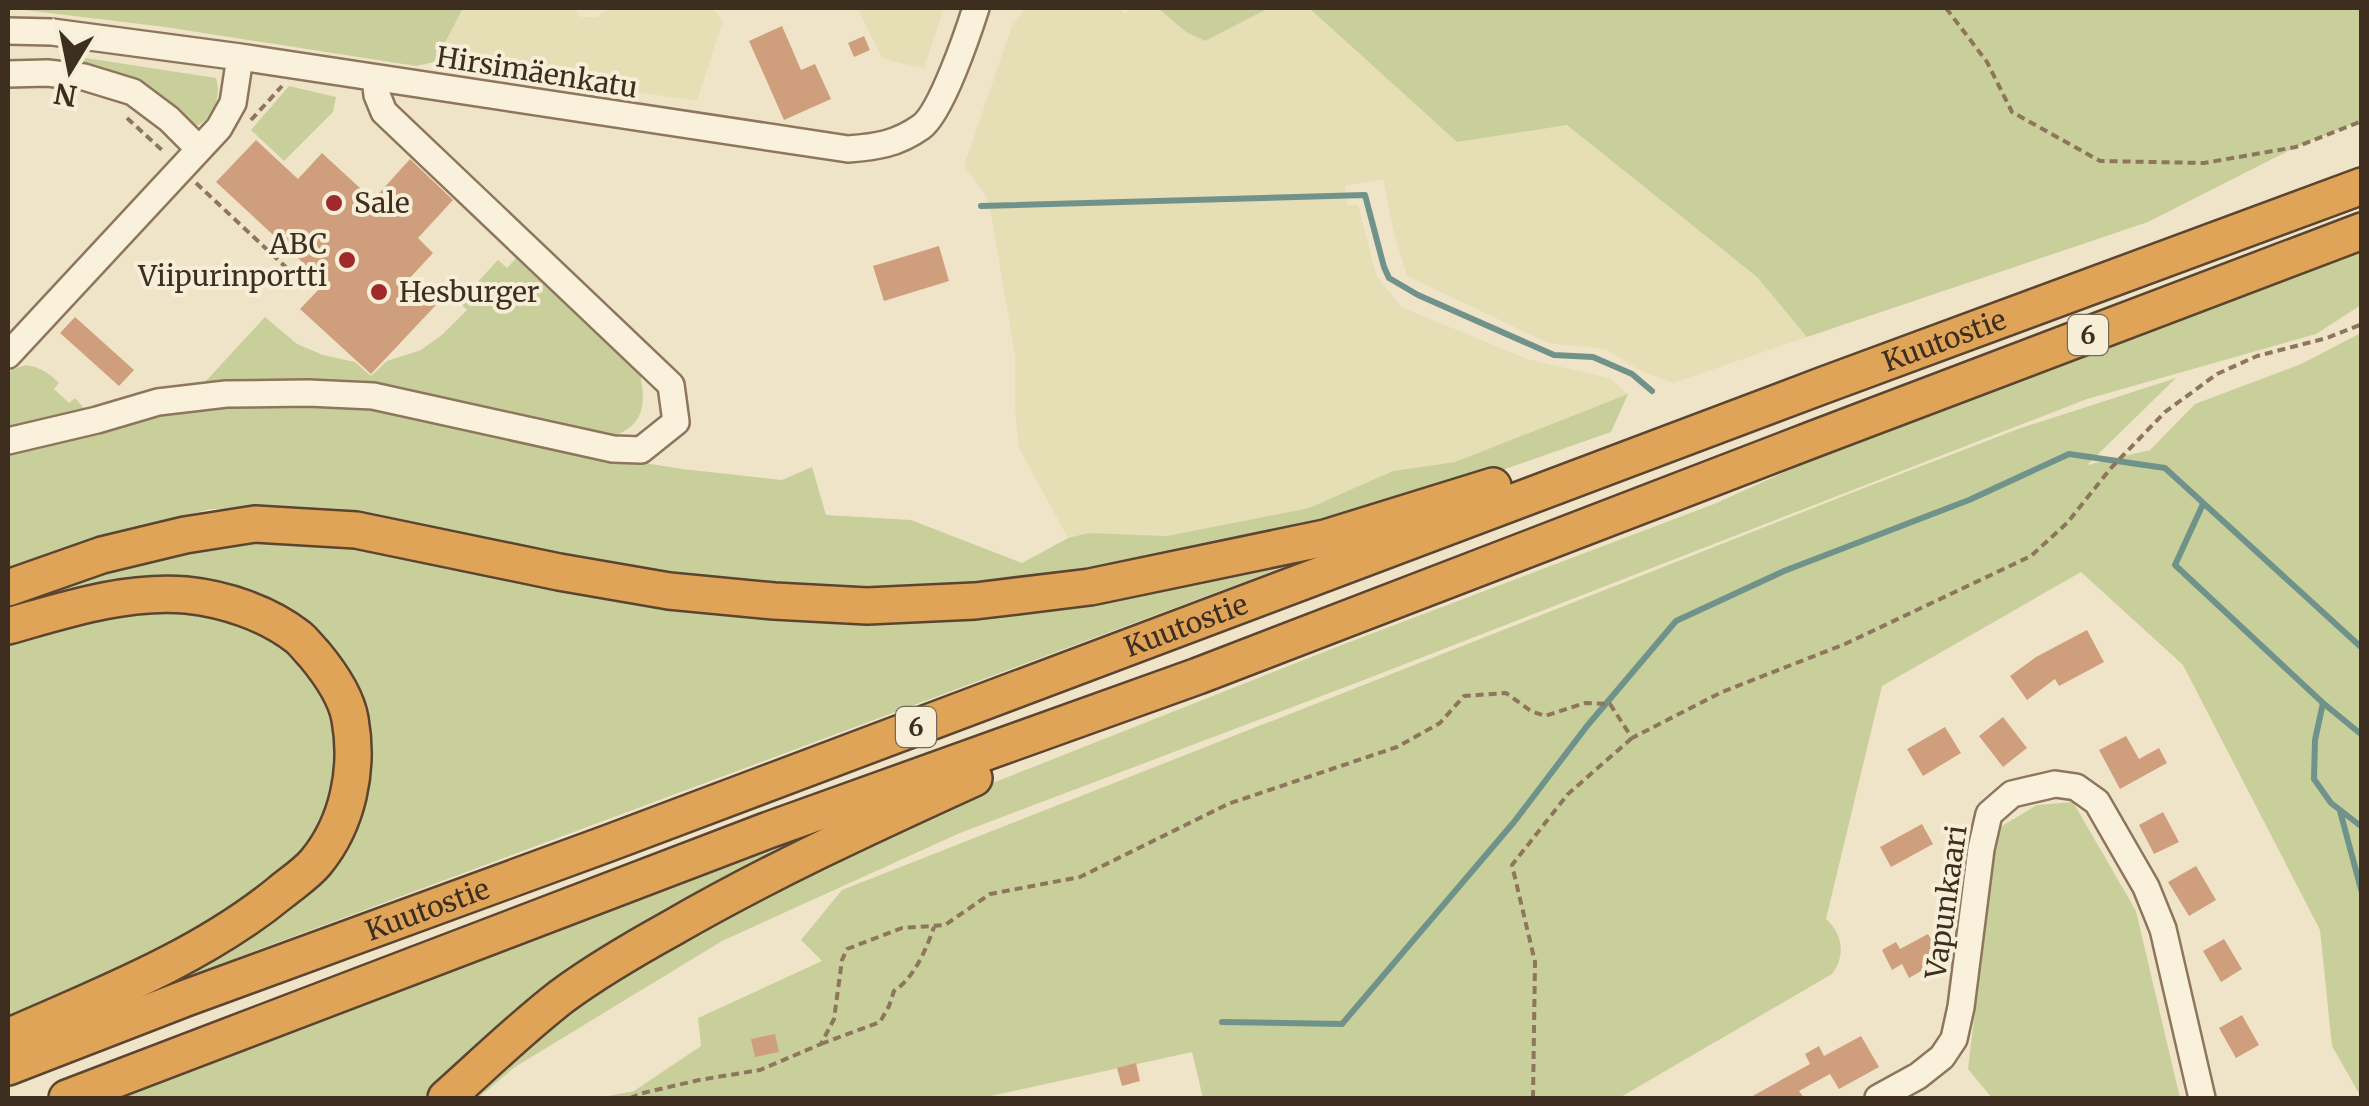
<svg xmlns="http://www.w3.org/2000/svg" width="2369" height="1106" font-family="Merriweather,serif">
<style>
.farmland{fill:#e6deb5}
.green{fill:#c9cf9b}
.lines{fill:none;stroke-linecap:round;stroke-linejoin:round}
.stream{stroke:#6f938a;stroke-width:6}
.building{fill:#cf9f7d}
.minor-casing{stroke:#8d765c;stroke-width:30}
.highway-casing{stroke:#5b4430;stroke-width:40}
.path{stroke:#8d765c;stroke-width:4;stroke-dasharray:8 5;stroke-linecap:butt}
.minor{stroke:#faf1dc;stroke-width:25}
.highway{stroke:#e0a458;stroke-width:35}
.poi-dot{fill:#9e2a2b;stroke:#f7eed8;stroke-width:4}
.labels{text-anchor:middle;stroke-width:8;stroke-linejoin:round;paint-order:stroke}
.shield{fill:#f7eed8;stroke:#756857;stroke-width:2.5}
.shield-label{font-size:25px;font-weight:bold;fill:#3d2e20}
.street-label{font-size:28px;fill:#3d2e20;stroke:#f7eed8}
.poi-label{font-size:28px;fill:#3d2e20;stroke:#f7eed8;text-anchor:start}
</style>
<rect width="100%" height="100%" fill="#f0e4c8"/>
<path class="farmland" d="M463 8H573L581 17H596L611 8H712L723 21 697 101 435 62Z
M857 8H944L924 68 891 61 882 57Z
M1026 8H1117L1125 14 1132 8H1158L1186 32 1205 41 1269 8H1309L1457 142 1567 124 1757 277 1807 337 1673 383 1637 369 1606 349 1548 343 1407 276 1394 233 1383 179 1345 186 1348 206 1358 204 1376 275 1401 307 1527 359 1609 378 1628 394 1455 462 1393 471 1309 508 1167 536 1089 533 1068 538 1019 448 1015 408V354L991 214 985 194 964 166 1012 26Z"/>
<path class="green" d="M8 8H463L435 62 416 66 165 27Z
M1158 8H1269L1205 41 1186 32Z
M1309 8H2361V121L2296 147 2148 222 1807 337 1757 277 1567 125 1457 142Z
M66 55 216 78C222 99 213 118 195 127L66 66 63 62Z
M289 86 336 97 333 112 284 161 251 130Z
M2361 251V305L2316 334 2087 399 1364 680 960 833 722 941 515 1067 478 1098H467L588 995 711 921 975 790 1344 644 1714 504 1849 443Z
M516 258 640 374C647 407 643 428 607 438L426 399 204 389 205 382 265 317 297 344 323 355 355 362 371 376 387 361 421 350 443 334 467 310 459 302 498 260 507 268Z
M2361 333V1097L2332 1046 2320 930 2183 665 2081 572 1882 686 1826 919C1843 934 1846 956 1832 974L1619 1098H1203L1192 1052 982 1098H598L634 1091 701 1046 698 1018 822 961 801 940 842 890 1864 488 2018 429 2176 378 2087 465 2150 450 2195 404 2301 364Z
M26 365C40 367 49 373 59 383L54 389 69 403 75 398 88 413 8 429V374L13 369Z
M1628 394 1611 432 1477 479 1324 525 1055 577 953 586 829 588 688 580 548 554 377 514 295 508 211 509 122 531 8 571V452H19L103 424 165 411 243 403 374 407 626 460 682 469 782 480 812 467 826 515 911 520 1022 563 1068 538 1089 533 1167 536 1309 508 1393 471 1455 462Z
M338 540 787 616 1346 544 260 949 85 1017 292 904 368 764 281 608 8 613V599L209 542Z
M124 608 206 610 252 624 301 657 322 688 338 733V779L325 823 284 876 221 916 105 976 8 1022V640Z
M2073 802 2136 911 2180 1098H1992L1968 1069 1997 829 2037 805Z
M832 830 533 999 453 1066 424 1098H120L646 894Z"/>
<g class="lines">
<path class="stream" d="M981 206 1365 195 1384 267 1389 278 1418 295 1554 355 1593 357 1632 374 1652 391
M2203 504 2175 565 2323 703 2362 735
M2323 703 2315 740 2314 779 2331 803 2362 827
M2340 811 2362 893
M1222 1022 1342 1024 1514 822 1587 726 1676 621 1784 571 1969 500 2069 454 2165 468 2362 648"/>
</g>
<path class="building" d="M782 26 801 70 815 64 831 99 784 120 749 41Z
M864 36 870 50 854 57 848 43Z
M256 140 298 179 322 153 373 200 410 159 453 200 418 238 433 253 408 280 436 305 371 374 300 309 325 283 216 182Z
M939 246 949 281 884 301 873 266Z
M75 317 134 370 119 386 60 333Z
M2087 630 2104 662 2059 686 2055 679 2027 700 2010 676 2036 657Z
M2003 717 2027 748 2003 767 1979 736Z
M1945 727 1961 753 1923 776 1907 749Z
M2126 736 2139 759 2159 748 2167 763 2120 789 2099 750Z
M2163 812 2179 842 2154 854 2139 825Z
M1922 824 1933 844 1891 867 1880 847Z
M2196 866 2216 900 2189 916 2168 882Z
M1928 934 1942 959 1909 978 1902 964 1892 970 1882 950 1896 942 1900 949Z
M2224 939 2242 969 2221 982 2203 951Z
M2242 1015 2259 1045 2236 1058 2219 1028Z
M775 1034 779 1052 755 1057 751 1039Z
M1861 1036 1879 1067 1839 1089 1830 1074 1799 1091 1804 1098H1749L1810 1064 1805 1054 1819 1046 1824 1056Z
M1136 1063 1140 1081 1122 1086 1117 1068Z"/>
<g class="lines">
<defs>
<path id="minor" d="M8 31 52 32 240 57 848 149C876 147 897 144 921 127 941 113 968 33 976 8
M8 74 47 73 84 77 133 92 169 119 199 149
M8 355 219 128 233 103 240 57
M8 441 97 420 158 402 226 394 308 393 373 396 613 449 641 450 676 422 671 385 384 112 377 95 375 78
M1878 1098 1918 1076 1942 1057 1954 1039 1961 1007 1981 849 1989 814 2012 794 2055 784 2076 787 2097 802 2146 887 2163 929 2202 1098"/>
<g id="highway">
<path d="M8 588 102 555 185 535 255 524 356 530 559 572 669 591 774 601 867 606 975 601 1090 587 1325 538 1493 486"/>
<path d="M8 626C65 610 125 590 186 595 225 599 267 613 298 637 304 642 309 649 314 654 329 672 346 696 350 719 359 769 348 823 316 862 306 874 293 882 281 892 202 957 101 996 8 1037"/>
<path id="s1" d="M8 1067 186 998 609 843 1824 385 2362 186"/>
<path d="M67 1098 766 831 1198 676 1814 439 2362 231"/>
<path d="M446 1098C484 1064 521 1028 561 997 596 971 634 949 672 928 769 872 871 825 974 778"/>
</g>
</defs>
<use href="#minor" class="minor-casing"/>
<use href="#highway" class="highway-casing"/>
<path class="path" d="M1946 8 1987 62 2012 112 2100 161 2204 163 2296 147 2362 121
M127 118 164 152
M251 120 282 86
M196 183 291 272
M821 1044 880 1022 889 1006 894 991C914 978 926 950 934 927
M630 1098 643 1093 699 1080 760 1070 821 1044 834 1019 842 960 847 949 902 928 945 925 990 894 1080 877 1228 804 1397 747 1440 723 1464 696 1506 693 1531 711 1545 716 1585 703 1610 704 1632 738 1722 692 1845 644 2031 556 2067 523 2111 468 2165 412 2217 374 2257 356 2327 338 2362 324
M1533 1098 1535 962 1512 865 1568 794 1632 738"/>
<use href="#minor" class="minor"/>
<use href="#highway" class="highway"/>
</g>
<g class="poi-dot">
<circle cx="334" cy="203" r="10"/>
<circle cx="347" cy="260" r="10"/>
<circle cx="379" cy="292" r="10"/>
</g>
<g class="labels">
<g class="shield">
<rect x="2068" y="315" width="40" height="40" rx="8"/>
<rect x="896" y="707" width="40" height="40" rx="8"/>
</g>
<g class="shield-label">
<text x="2088" y="344">6</text>
<text x="916" y="736">6</text>
</g>
<g class="street-label">
<text transform="translate(537 72) rotate(9)" y="10">Hirsimäenkatu</text>
<text dy="10" stroke="none"><textPath href="#s1" startOffset="2068">Kuutostie</textPath></text>
<text dy="10" stroke="none"><textPath href="#s1" startOffset="1258">Kuutostie</textPath></text>
<text transform="translate(1946 902) rotate(-82)" y="10">Vapunkaari</text>
<text dy="10" stroke="none"><textPath href="#s1" startOffset="448">Kuutostie</textPath></text>
</g>
<g class="poi-label">
<text x="354" y="213">Sale</text>
<text x="327" y="254" text-anchor="end">ABC<tspan x="327" dy="32">Viipurinportti</tspan></text>
<text x="399" y="302">Hesburger</text>
</g>
</g>
<rect width="2369" height="1106" fill="none" stroke="#3d2e20" stroke-width="20"/>
<g transform="translate(70 70) rotate(190)" stroke="#f7eed8" stroke-width="8" paint-order="stroke">
<path d="M0-8L18 38L0 25L-18 38Z" fill="#3d2e20"/>
<text y="-15" font-size="28" font-weight="bold" text-anchor="middle" fill="#3d2e20">N</text>
</g>
</svg>
